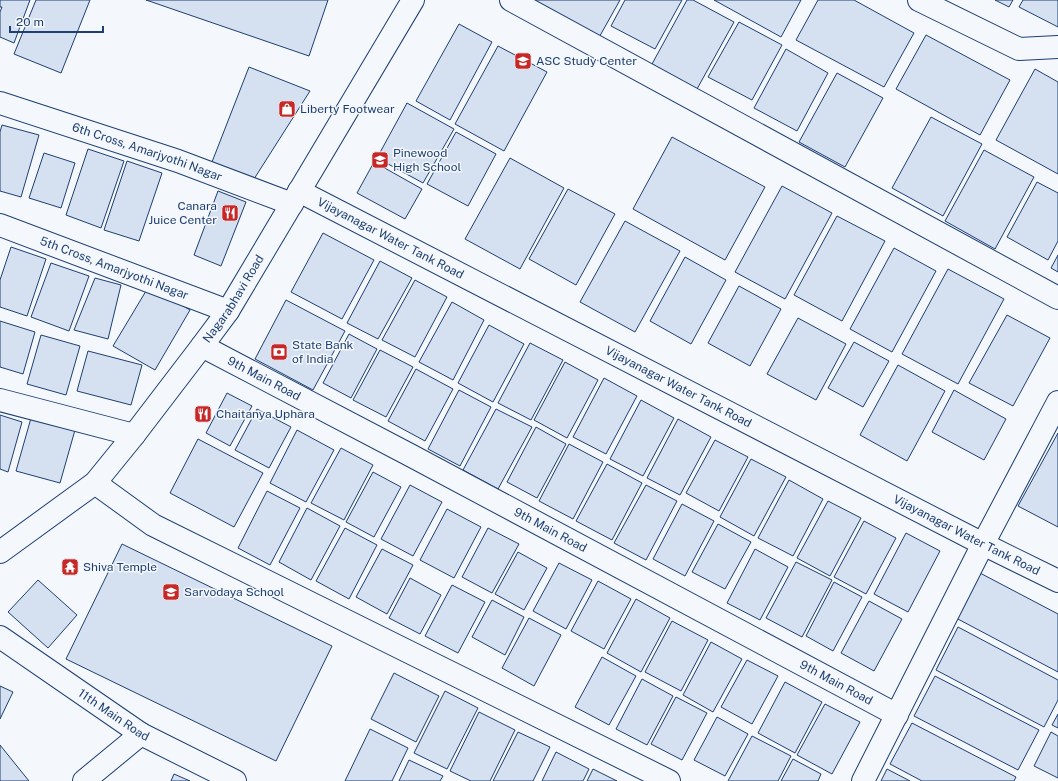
<svg xmlns="http://www.w3.org/2000/svg" width="1058" height="781" font-family="'Public Sans',sans-serif">
<style>
.building{fill:#d5e0f0;stroke:#1d3f73}
.lines{fill:none;stroke-linecap:round;stroke-linejoin:round}
.minor-casing{stroke:#1d3f73;stroke-width:24}
.tertiary-casing{stroke:#1d3f73;stroke-width:24}
.secondary-casing{stroke:#1d3f73;stroke-width:24}
.minor{stroke:#f4f7fb;stroke-width:22}
.tertiary{stroke:#f4f7fb;stroke-width:22}
.secondary{stroke:#f4f7fb;stroke-width:22}
.labels{text-anchor:middle;stroke-width:3;stroke-linejoin:round;paint-order:stroke}
.poi-label{font-size:12px;fill:#1d3f73;stroke:#f4f7fb;text-anchor:start}
.street-label{font-size:12px;fill:#1d3f73;stroke:#f4f7fb}
</style>
<rect width="100%" height="100%" fill="#f4f7fb"/>
<path class="building" d="M0 0H30L14 43 0 37V12L2 7H0Z
M36 0H90L61 73 14 54Z
M146 0H328L309 56Z
M520 0H620L597 41Z
M625 0H682L655 49 611 26Z
M687 0H693L734 22 697 89 652 64Z
M714 0H801L781 37Z
M818 0H854L914 33 884 87 796 40Z
M995 0H1013L1009 7Z
M1023 0H1058V27L1019 7Z
M739 22 782 45 752 100 708 77Z
M459 24 492 42 450 120 416 101Z
M926 35 1010 80 980 135 896 89Z
M498 46 547 72 504 151 455 124Z
M786 49 828 73 797 131 754 108Z
M249 67 310 91 254 179 212 162Z
M1035 69 1058 82V174L996 140Z
M837 73 883 98 845 167 799 142Z
M407 103 454 129 423 183 377 158Z
M931 117 982 144 943 216 892 188Z
M2 125 39 135 21 197 0 191V132Z
M456 132 496 154 468 206 427 184Z
M672 137 765 187 725 260 633 209Z
M88 149 124 161 101 228 66 215Z
M984 150 1034 177 995 249 945 221Z
M44 153 75 163 61 208 29 198Z
M510 158 564 188 520 269 465 239Z
M127 161 162 173 139 241 104 230Z
M374 162 422 189 405 219 357 193Z
M1037 182 1058 193V241L1048 260 1007 237Z
M782 186 832 213 785 299 735 272Z
M568 189 615 214 576 285 529 259Z
M218 191 246 202 221 266 194 255Z
M837 216 885 241 842 321 794 295Z
M625 221 680 251 635 332 580 302Z
M323 233 374 260 342 319 291 292Z
M11 247 46 259 27 316 0 307V280Z
M894 248 936 271 892 352 850 329Z
M1058 255V272L1051 268Z
M685 257 726 280 691 344 650 321Z
M380 261 412 278 378 339 347 323Z
M51 263 89 276 69 331 31 317Z
M948 269 1004 299 958 384 902 354Z
M95 278 121 285 108 339 74 330Z
M415 280 447 297 415 357 382 340Z
M149 286 190 310 155 370 113 346Z
M739 286 781 309 750 366 708 343Z
M286 300 345 331 313 390 255 359Z
M452 302 484 320 453 380 419 362Z
M1007 315 1050 338 1013 406 969 383Z
M798 318 846 344 816 400 767 374Z
M0 321 35 332 23 374 0 367Z
M489 325 524 344 493 402 458 383Z
M349 334 377 349 351 398 323 383Z
M41 335 80 346 66 395 27 384Z
M854 342 889 361 863 407 828 388Z
M530 343 563 360 531 420 498 403Z
M380 350 413 367 386 417 353 400Z
M88 351 142 365 131 405 77 391Z
M565 362 598 380 567 438 534 420Z
M898 365 945 391 907 461 860 435Z
M416 369 453 389 425 441 388 421Z
M604 378 637 396 606 454 573 437Z
M459 390 491 407 460 466 428 449Z
M954 390 1006 419 984 460 932 432Z
M227 393 252 406 230 446 206 433Z
M641 400 674 418 643 476 610 459Z
M257 409 291 427 269 468 235 450Z
M496 409 532 427 498 489 463 470Z
M0 415 22 422 8 472 0 469Z
M31 418 75 430 60 483 16 471Z
M678 419 711 437 680 495 647 478Z
M536 427 566 444 537 498 507 482Z
M297 430 334 450 306 502 270 483Z
M1058 433V527L1018 506Z
M198 439 263 473 234 527 170 493Z
M715 440 748 457 719 511 686 493Z
M569 444 603 462 573 519 539 501Z
M341 448 373 465 344 520 311 503Z
M751 459 786 477 754 536 720 517Z
M607 464 642 483 612 540 576 521Z
M373 472 401 487 374 537 346 522Z
M789 480 823 499 793 556 758 538Z
M410 485 442 502 413 556 381 539Z
M646 485 677 501 646 560 614 543Z
M267 491 300 508 270 565 238 548Z
M828 501 861 518 830 576 797 558Z
M682 504 714 521 685 576 653 559Z
M307 508 340 526 311 580 279 562Z
M447 509 481 527 454 578 420 560Z
M864 521 896 538 866 594 834 577Z
M718 524 751 542 725 589 692 572Z
M345 528 377 545 349 599 316 581Z
M488 528 519 544 492 593 462 577Z
M906 533 940 551 908 612 874 594Z
M122 544 332 646 276 761 66 659Z
M382 549 413 565 387 614 356 597Z
M755 549 788 567 760 620 727 603Z
M518 552 547 568 524 610 495 594Z
M796 562 832 580 802 637 766 618Z
M559 563 592 580 566 629 533 611Z
M980 573 1058 614V672L956 618Z
M410 578 441 595 420 634 389 618Z
M38 580 77 615 48 648 8 612Z
M598 581 631 599 604 649 571 631Z
M834 582 862 597 833 651 806 636Z
M452 585 485 602 458 653 425 636Z
M636 599 670 618 641 672 607 653Z
M492 600 524 617 505 655 472 637Z
M869 601 902 619 874 671 841 653Z
M529 618 561 635 534 686 502 668Z
M672 621 708 640 681 691 645 672Z
M958 627 1058 680V700L1044 727 936 670Z
M711 642 742 659 713 712 683 695Z
M602 657 636 676 609 725 575 707Z
M747 660 778 676 752 724 721 707Z
M394 673 439 696 416 742 371 719Z
M935 676 1039 730 1018 770 914 716Z
M642 679 673 696 647 745 616 729Z
M785 682 822 702 795 753 758 733Z
M0 686 13 692 0 719Z
M445 691 478 708 447 769 414 753Z
M676 697 707 713 682 760 651 744Z
M825 704 860 722 832 774 797 755Z
M479 712 515 730 490 781H471L450 771Z
M1058 714V728L1052 725Z
M717 717 748 734 725 776 694 760Z
M912 723 1016 777 1014 781H922L890 764Z
M370 729 408 748 392 781H345Z
M518 732 550 747 533 781H493Z
M1051 732 1058 736V778L1034 766Z
M752 736 791 756 778 781H728Z
M0 745 29 781H0Z
M556 752 589 769 583 781H542Z
M793 759 821 774 818 781H781Z
M409 760 443 776 440 781H399Z
M593 769 617 781H587Z
M887 769 910 781H881Z
M174 774 190 781H171Z"/>
<g class="lines">
<defs>
<g id="minor">
<path d="M511 0 1058 298"/>
<path d="M919 0 1019 49 1058 47"/>
<path id="s1" d="M0 103 178 161 292 204"/>
<path id="s2" d="M0 225 228 311"/>
<path id="s3" d="M202 346 410 455 897 715"/>
<path d="M0 400 134 435"/>
<path d="M95 483 153 525 669 781"/>
<path id="s4" d="M0 637 141 734 235 781"/>
<path d="M84 781 141 734"/>
</g>
<g id="tertiary">
<path id="s5" d="M299 191 983 544 1058 581"/>
<path d="M863 781 983 544 1058 402"/>
</g>
<g id="secondary">
<path id="s6" d="M0 552 95 483 134 435 202 346 228 311 413 0"/>
</g>
</defs>
<use href="#minor" class="minor-casing"/>
<use href="#tertiary" class="tertiary-casing"/>
<use href="#secondary" class="secondary-casing"/>
<use href="#minor" class="minor"/>
<use href="#tertiary" class="tertiary"/>
<use href="#secondary" class="secondary"/>
</g>
<defs>
<symbol id="university-square" viewBox="-11 -11 22 22"><rect x="-9" y="-9" width="18" height="18" rx="4" fill="#c62828" stroke="#f4f7fb"/><path d="M0-5L7-2L0 1L-7-2ZM-4 1L0 2.5L4 1V4Q0 6-4 4Z" fill="#fff"/></symbol>
<symbol id="shop-square" viewBox="-11 -11 22 22"><rect x="-9" y="-9" width="18" height="18" rx="4" fill="#c62828" stroke="#f4f7fb"/><path d="M-5-2.5h2.3a2.7 3.5 0 0 1 5.4 0H5L5.5 6h-11ZM-1.5-2.5h3a1.5 2.3 0 0 0-3 0Z" fill="#fff"/></symbol>
<symbol id="school-square" viewBox="-11 -11 22 22"><rect x="-9" y="-9" width="18" height="18" rx="4" fill="#c62828" stroke="#f4f7fb"/><path d="M0-5L7-2L0 1L-7-2ZM-4 1L0 2.5L4 1V4Q0 6-4 4Z" fill="#fff"/></symbol>
<symbol id="restaurant-square" viewBox="-11 -11 22 22"><rect x="-9" y="-9" width="18" height="18" rx="4" fill="#c62828" stroke="#f4f7fb"/><path d="M-5-6h1v4h1v-4h1v4h1v-4h1v5L-1.5 .5V6h-2V.5L-5-1ZM5-6V6H3V1.5H1.5Q1.5-4 5-6Z" fill="#fff"/></symbol>
<symbol id="bank-square" viewBox="-11 -11 22 22"><rect x="-9" y="-9" width="18" height="18" rx="4" fill="#c62828" stroke="#f4f7fb"/><path d="M-6-4H6V4H-6ZM0-2.3a2.3 2.3 0 1 0 0 4.6a2.3 2.3 0 1 0 0-4.6Z" fill="#fff"/></symbol>
<symbol id="temple-square" viewBox="-11 -11 22 22"><rect x="-9" y="-9" width="18" height="18" rx="4" fill="#c62828" stroke="#f4f7fb"/><path d="M0-6L5-2H3V0L6.5 2.5H4V6H1.5V3h-3V6H-4V2.5H-6.5L-3 0V-2H-5Z" fill="#fff"/></symbol>
</defs>
<g fill-rule="evenodd">
<use href="#university-square" x="513" y="51" width="20" height="20"/>
<use href="#shop-square" x="277" y="99" width="20" height="20"/>
<use href="#school-square" x="370" y="150" width="20" height="20"/>
<use href="#restaurant-square" x="220" y="203" width="20" height="20"/>
<use href="#bank-square" x="269" y="342" width="20" height="20"/>
<use href="#restaurant-square" x="193" y="404" width="20" height="20"/>
<use href="#temple-square" x="60" y="557" width="20" height="20"/>
<use href="#school-square" x="161" y="582" width="20" height="20"/>
</g>
<g class="labels">
<g class="poi-label">
<text x="536" y="65">ASC Study Center</text>
<text x="300" y="113">Liberty Footwear</text>
<text x="393" y="157">Pinewood<tspan x="393" dy="14">High School</tspan></text>
<text x="217" y="210" text-anchor="end">Canara<tspan x="217" dy="14">Juice Center</tspan></text>
<text x="292" y="349">State Bank<tspan x="292" dy="14">of India</tspan></text>
<text x="216" y="418">Chaitanya Uphara</text>
<text x="83" y="571">Shiva Temple</text>
<text x="184" y="596">Sarvodaya School</text>
</g>
<g class="street-label">
<text dy="4" stroke="none"><textPath href="#s1" startOffset="155">6th Cross, Amarjyothi Nagar</textPath></text>
<text dy="4" stroke="none"><textPath href="#s5" startOffset="103">Vijayanagar Water Tank Road</textPath></text>
<text dy="4" stroke="none"><textPath href="#s2" startOffset="122">5th Cross, Amarjyothi Nagar</textPath></text>
<text dy="4" stroke="none"><textPath href="#s6" startOffset="348">Nagarabhavi Road</textPath></text>
<text dy="4" stroke="none"><textPath href="#s3" startOffset="70">9th Main Road</textPath></text>
<text dy="4" stroke="none"><textPath href="#s5" startOffset="427">Vijayanagar Water Tank Road</textPath></text>
<text dy="4" stroke="none"><textPath href="#s3" startOffset="394">9th Main Road</textPath></text>
<text dy="4" stroke="none"><textPath href="#s5" startOffset="751">Vijayanagar Water Tank Road</textPath></text>
<text dy="4" stroke="none"><textPath href="#s3" startOffset="718">9th Main Road</textPath></text>
<text dy="4" stroke="none"><textPath href="#s4" startOffset="138">11th Main Road</textPath></text>
</g>
</g>
<path d="M10 26v6h93v-6" fill="none" stroke="#1d3f73" stroke-width="2"/>
<text x="16" y="26" font-size="12" fill="#1d3f73" stroke="#f4f7fb" stroke-width="3" paint-order="stroke">20 m</text>
</svg>
